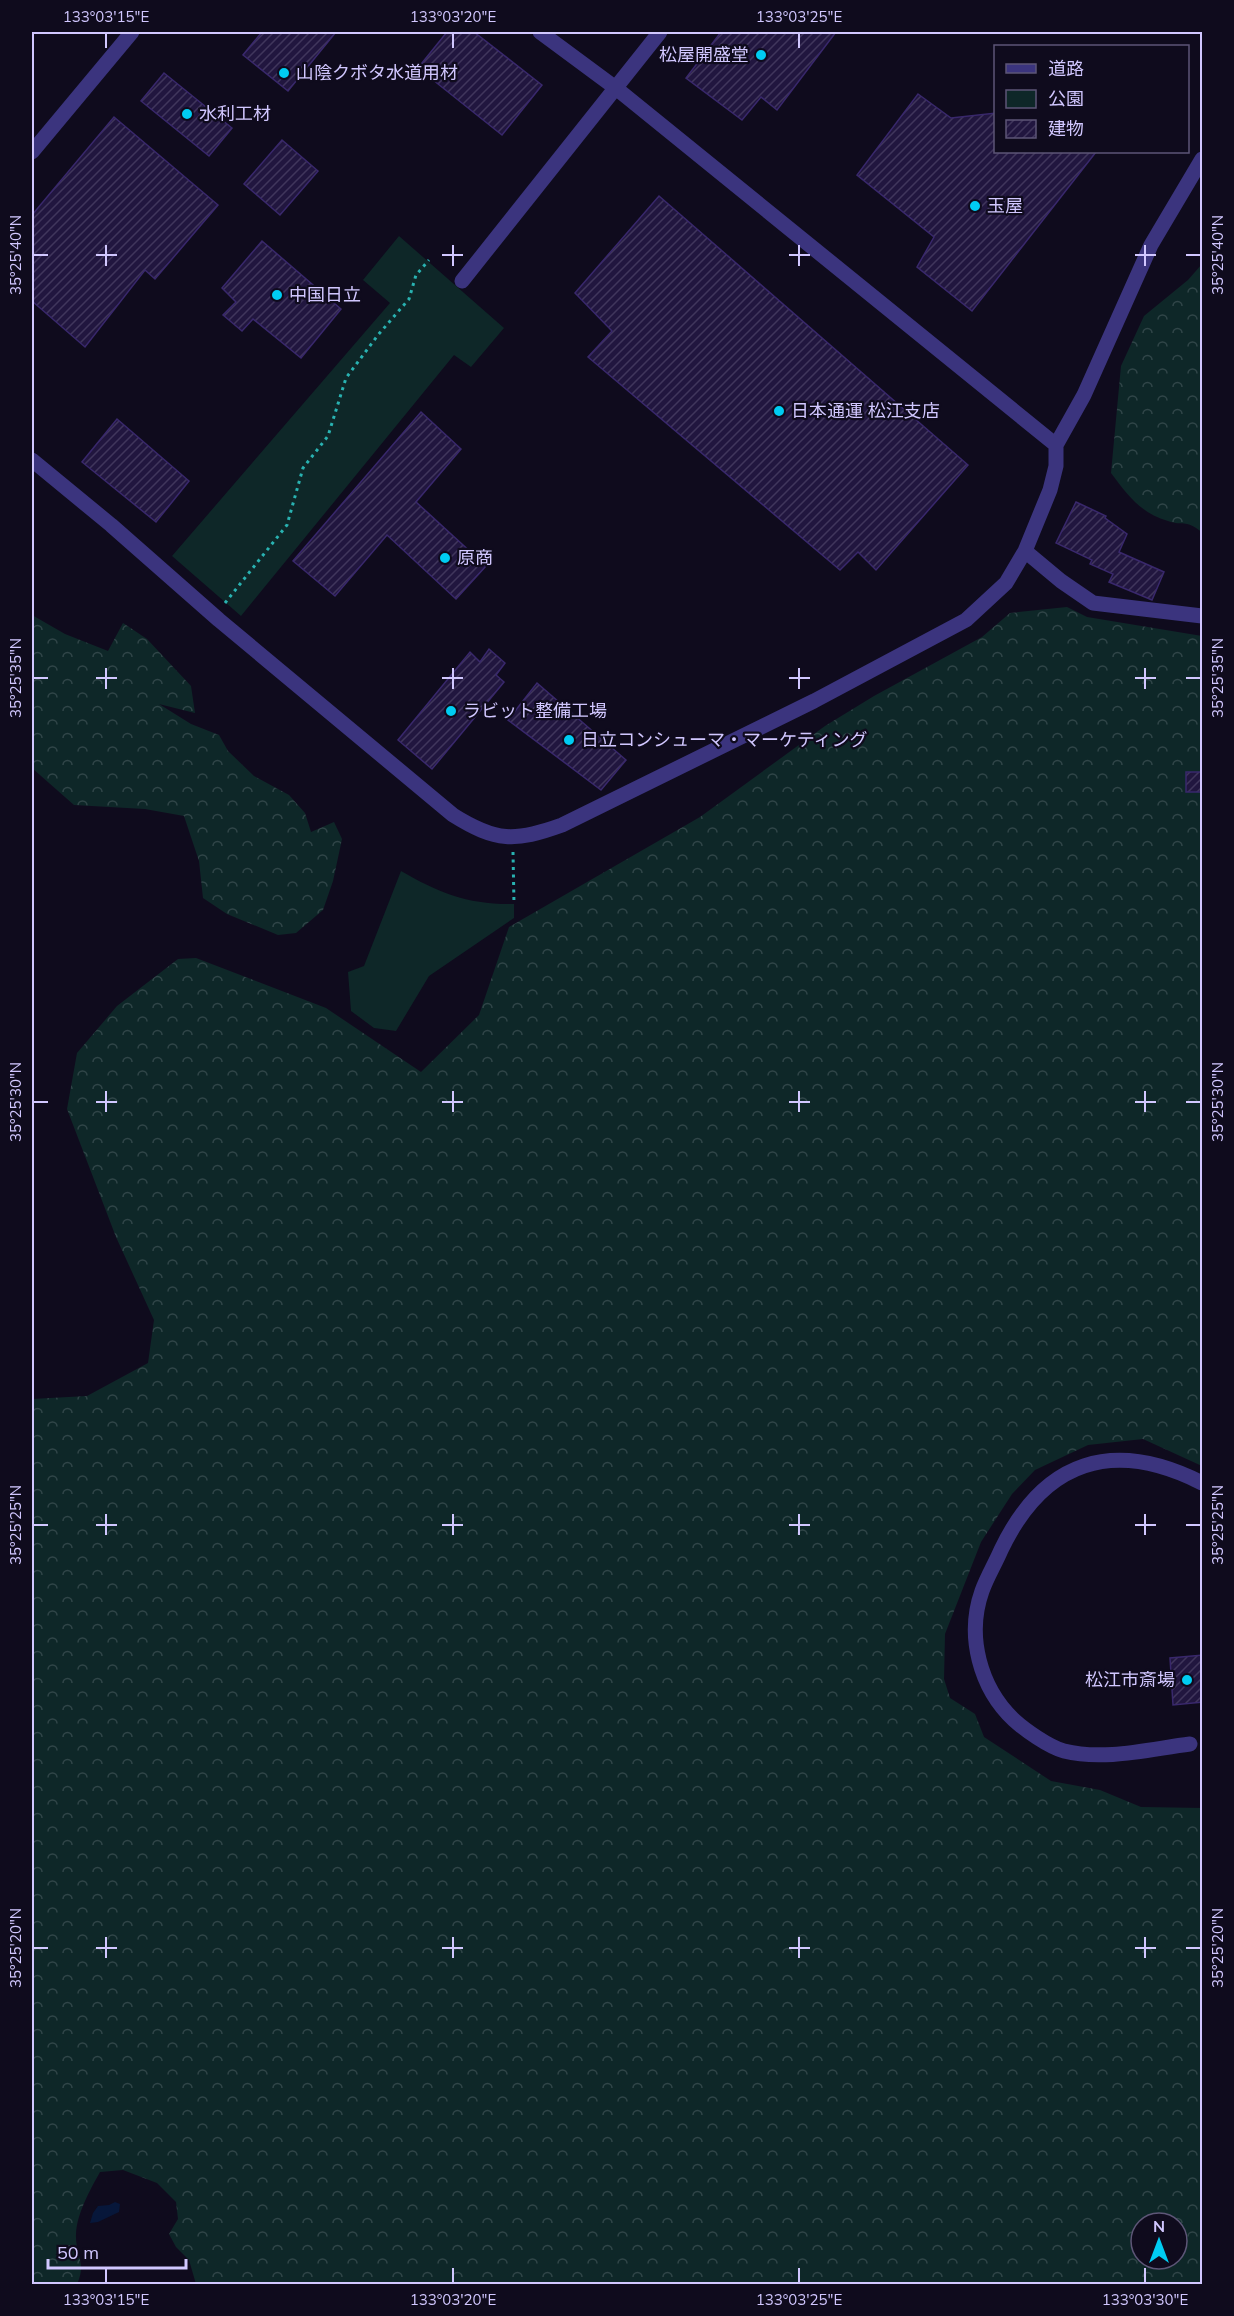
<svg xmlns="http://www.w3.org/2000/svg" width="1234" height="2316" font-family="Mulish,'Noto Sans JP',sans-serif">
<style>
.forest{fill:url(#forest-crowns);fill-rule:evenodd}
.park{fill:#0e2728}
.water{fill:#07173a}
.building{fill:url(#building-hatch);stroke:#39286c;stroke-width:1.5}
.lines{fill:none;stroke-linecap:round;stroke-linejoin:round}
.path{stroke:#29b2b1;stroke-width:3;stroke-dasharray:3 4.5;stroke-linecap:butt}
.minor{stroke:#3b347e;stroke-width:15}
.ticks{fill:none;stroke:#d1c7ff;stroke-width:2}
.poi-dot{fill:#00ccf2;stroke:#0f0b1d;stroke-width:2}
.labels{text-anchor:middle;stroke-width:4.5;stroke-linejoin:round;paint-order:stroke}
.poi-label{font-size:18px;fill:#d1c7ff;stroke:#0f0b1d;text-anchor:start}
.neatline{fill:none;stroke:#d1c7ff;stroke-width:2}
.ticks-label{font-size:15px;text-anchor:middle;fill:#d1c7ff}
</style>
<defs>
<pattern id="forest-crowns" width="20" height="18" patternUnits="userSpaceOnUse" patternTransform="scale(1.5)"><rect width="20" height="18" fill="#0e2728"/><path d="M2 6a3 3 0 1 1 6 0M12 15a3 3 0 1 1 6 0" fill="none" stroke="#304548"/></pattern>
<pattern id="building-hatch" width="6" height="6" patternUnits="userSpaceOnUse" patternTransform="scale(1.5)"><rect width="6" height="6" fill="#21163f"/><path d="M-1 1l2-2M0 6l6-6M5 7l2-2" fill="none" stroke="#40365c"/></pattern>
</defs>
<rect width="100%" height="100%" fill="#0f0b1d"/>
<path class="forest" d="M1202 264V532C1183 518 1185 527 1168 521 1140 513 1127 494 1111 473L1121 366 1144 316 1188 280Z
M1067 607 1087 617 1202 636V1466L1143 1439 1088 1445 1035 1470 1012 1494 981 1542 945 1634 944 1679 950 1698 975 1714 984 1737 1051 1781 1100 1790 1141 1807 1202 1808V2284H196L189 2260 176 2247 169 2234 178 2219 176 2202 157 2183 123 2170 100 2172C90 2190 77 2213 76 2234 75 2254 87 2263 77 2284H32V1399L87 1396 148 1363 154 1320 116 1237 67 1109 77 1053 117 1006 178 959 196 958 326 1008 421 1072 479 1015 509 927 700 817 825 726 874 696 982 637 1010 613ZM1141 2223H1177V2259H1141Z
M32 615 65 634 108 651 123 623 147 639 191 686 195 713 159 704 191 724 219 735 228 751 254 776 289 795 305 813 311 832 334 822 342 839 333 881 323 910 296 933 278 935 227 914 203 898 199 861 184 816 145 809 74 805 32 768Z"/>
<path class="park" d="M399 236 504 328 471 367 454 355 241 616 172 556 390 303 363 280Z
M401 871C439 893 469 905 514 904V918L429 976 396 1031 374 1028 351 1011 348 972 364 966Z"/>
<path class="water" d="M115 2202 120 2204 119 2212 98 2222 90 2223 93 2213 98 2206 109 2205Z"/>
<path class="building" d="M262 32H336L288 91 243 55Z
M447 32H474L542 85 502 135 418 68Z
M721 32H836L777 110 761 97 742 120 686 78Z
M164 73 232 128 209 156 141 101Z
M918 94 951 118 996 113V152H1096L972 311 917 267 934 237 857 175Z
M114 117 218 205 155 279 145 270 85 347 32 301V215Z
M282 140 318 171 280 215 244 184Z
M659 196 968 465 876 570 858 552 840 570 588 357 612 331 575 293Z
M262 241 341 309 301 358 253 319 242 331 223 315 236 302 222 288Z
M421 412 461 449 416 502 486 566 456 599 387 535 335 596 293 561Z
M117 419 189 481 156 522 82 462Z
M1076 502 1106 516 1105 518 1127 534 1119 552 1164 572 1152 600 1109 582 1113 574 1090 564 1092 560 1056 543Z
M489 649 505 663 496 675 504 682 432 769 398 740 470 652 480 662Z
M537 683 626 760 601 790 508 720Z
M1186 772H1203V792H1186Z
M1203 1655V1702L1173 1705 1170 1658Z"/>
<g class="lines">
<path class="path" d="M225 603 287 525 303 468 328 436 346 378 378 335 409 299 416 275 429 260
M513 852 514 904"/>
<path class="minor" d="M540 32 617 89 1056 445
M32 152 132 32
M462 281 660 32
M32 460 111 525 219 620 453 815C496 842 515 842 562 825L814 701 966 620 1006 583 1025 551 1050 490 1056 466V445L1084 395 1151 245 1202 159
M1025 551 1061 581 1093 603 1202 616
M1190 1744C1150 1749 1104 1761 1064 1751 1049 1747 1025 1730 1014 1720 980 1688 966 1636 982 1591 987 1577 995 1564 1001 1550 1044 1460 1113 1438 1202 1483"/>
</g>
<path class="ticks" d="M106 33V48M453 33V48M799 33V48M106 245V266M453 245V266M799 245V266M1145 245V266M33 255H48M96 255H117M442 255H463M789 255H810M1135 255H1156M1186 255H1201M106 668V689M453 668V689M799 668V689M1145 668V689M33 678H48M96 678H117M442 678H463M789 678H810M1135 678H1156M1186 678H1201M106 1091V1112M453 1091V1112M799 1091V1112M1145 1091V1112M33 1102H48M96 1102H117M442 1102H463M789 1102H810M1135 1102H1156M1186 1102H1201M106 1514V1535M453 1514V1535M799 1514V1535M1145 1514V1535M33 1525H48M96 1525H117M442 1525H463M789 1525H810M1135 1525H1156M1186 1525H1201M106 1937V1958M453 1937V1958M799 1937V1958M1145 1937V1958M33 1948H48M96 1948H117M442 1948H463M789 1948H810M1135 1948H1156M1186 1948H1201M106 2268V2283M453 2268V2283M799 2268V2283M1145 2268V2283"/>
<g class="poi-dot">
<circle cx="761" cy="55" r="6"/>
<circle cx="284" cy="73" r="6"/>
<circle cx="187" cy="114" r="6"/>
<circle cx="975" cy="206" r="6"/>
<circle cx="277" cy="295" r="6"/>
<circle cx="779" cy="411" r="6"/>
<circle cx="445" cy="558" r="6"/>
<circle cx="451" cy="711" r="6"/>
<circle cx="569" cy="740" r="6"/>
<circle cx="1187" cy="1680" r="6"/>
</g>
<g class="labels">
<g class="poi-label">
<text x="749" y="61" text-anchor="end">松屋開盛堂</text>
<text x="296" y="79">山陰クボタ水道用材</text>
<text x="199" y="120">水利工材</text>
<text x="987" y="212">玉屋</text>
<text x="289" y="301">中国日立</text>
<text x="791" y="417">日本通運 松江支店</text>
<text x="457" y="564">原商</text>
<text x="463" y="717">ラビット整備工場</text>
<text x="581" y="746">日立コンシューマ・マーケティング</text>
<text x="1175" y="1686" text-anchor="end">松江市斎場</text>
</g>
</g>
<rect width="1234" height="2316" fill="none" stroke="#0f0b1d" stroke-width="66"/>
<rect x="994" y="45" width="195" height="108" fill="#0f0b1d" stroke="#5d5677" stroke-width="1.5"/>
<rect x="1006" y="64" width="30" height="9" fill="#3b347e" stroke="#5d5677" stroke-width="1.5"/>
<text x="1048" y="75" font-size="18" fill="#d1c7ff">道路</text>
<rect x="1006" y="90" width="30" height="18" fill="#0e2728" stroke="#5d5677" stroke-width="1.5"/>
<text x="1048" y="105" font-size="18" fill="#d1c7ff">公園</text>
<rect x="1006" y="120" width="30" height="18" fill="url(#building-hatch)" stroke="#5d5677" stroke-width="1.5"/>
<text x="1048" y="135" font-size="18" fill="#d1c7ff">建物</text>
<g transform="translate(1159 2241)"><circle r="28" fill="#0f0b1d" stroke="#5d5677" stroke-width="1.5"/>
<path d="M0-4.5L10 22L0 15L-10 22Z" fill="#00ccf2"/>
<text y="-9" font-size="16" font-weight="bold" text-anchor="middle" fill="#d1c7ff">N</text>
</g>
<path d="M48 2259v9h138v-9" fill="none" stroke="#d1c7ff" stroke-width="3"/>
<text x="57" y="2259" font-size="18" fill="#d1c7ff" stroke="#0f0b1d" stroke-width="4.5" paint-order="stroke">50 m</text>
<rect x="33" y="33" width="1168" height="2250" class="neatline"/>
<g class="ticks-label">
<text x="106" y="22">133°03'15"E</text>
<text x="453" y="22">133°03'20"E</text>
<text x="799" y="22">133°03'25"E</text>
<text transform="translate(16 255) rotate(-90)" y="5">35°25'40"N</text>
<text transform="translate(1218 255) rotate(-90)" y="5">35°25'40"N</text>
<text transform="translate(16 678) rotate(-90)" y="5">35°25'35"N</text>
<text transform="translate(1218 678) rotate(-90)" y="5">35°25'35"N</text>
<text transform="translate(16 1102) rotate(-90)" y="5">35°25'30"N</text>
<text transform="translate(1218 1102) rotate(-90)" y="5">35°25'30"N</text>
<text transform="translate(16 1525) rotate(-90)" y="5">35°25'25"N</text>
<text transform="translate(1218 1525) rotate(-90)" y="5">35°25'25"N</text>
<text transform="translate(16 1948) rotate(-90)" y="5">35°25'20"N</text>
<text transform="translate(1218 1948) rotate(-90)" y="5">35°25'20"N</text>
<text x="106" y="2305">133°03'15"E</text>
<text x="453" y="2305">133°03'20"E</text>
<text x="799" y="2305">133°03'25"E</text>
<text x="1145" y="2305">133°03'30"E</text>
</g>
</svg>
